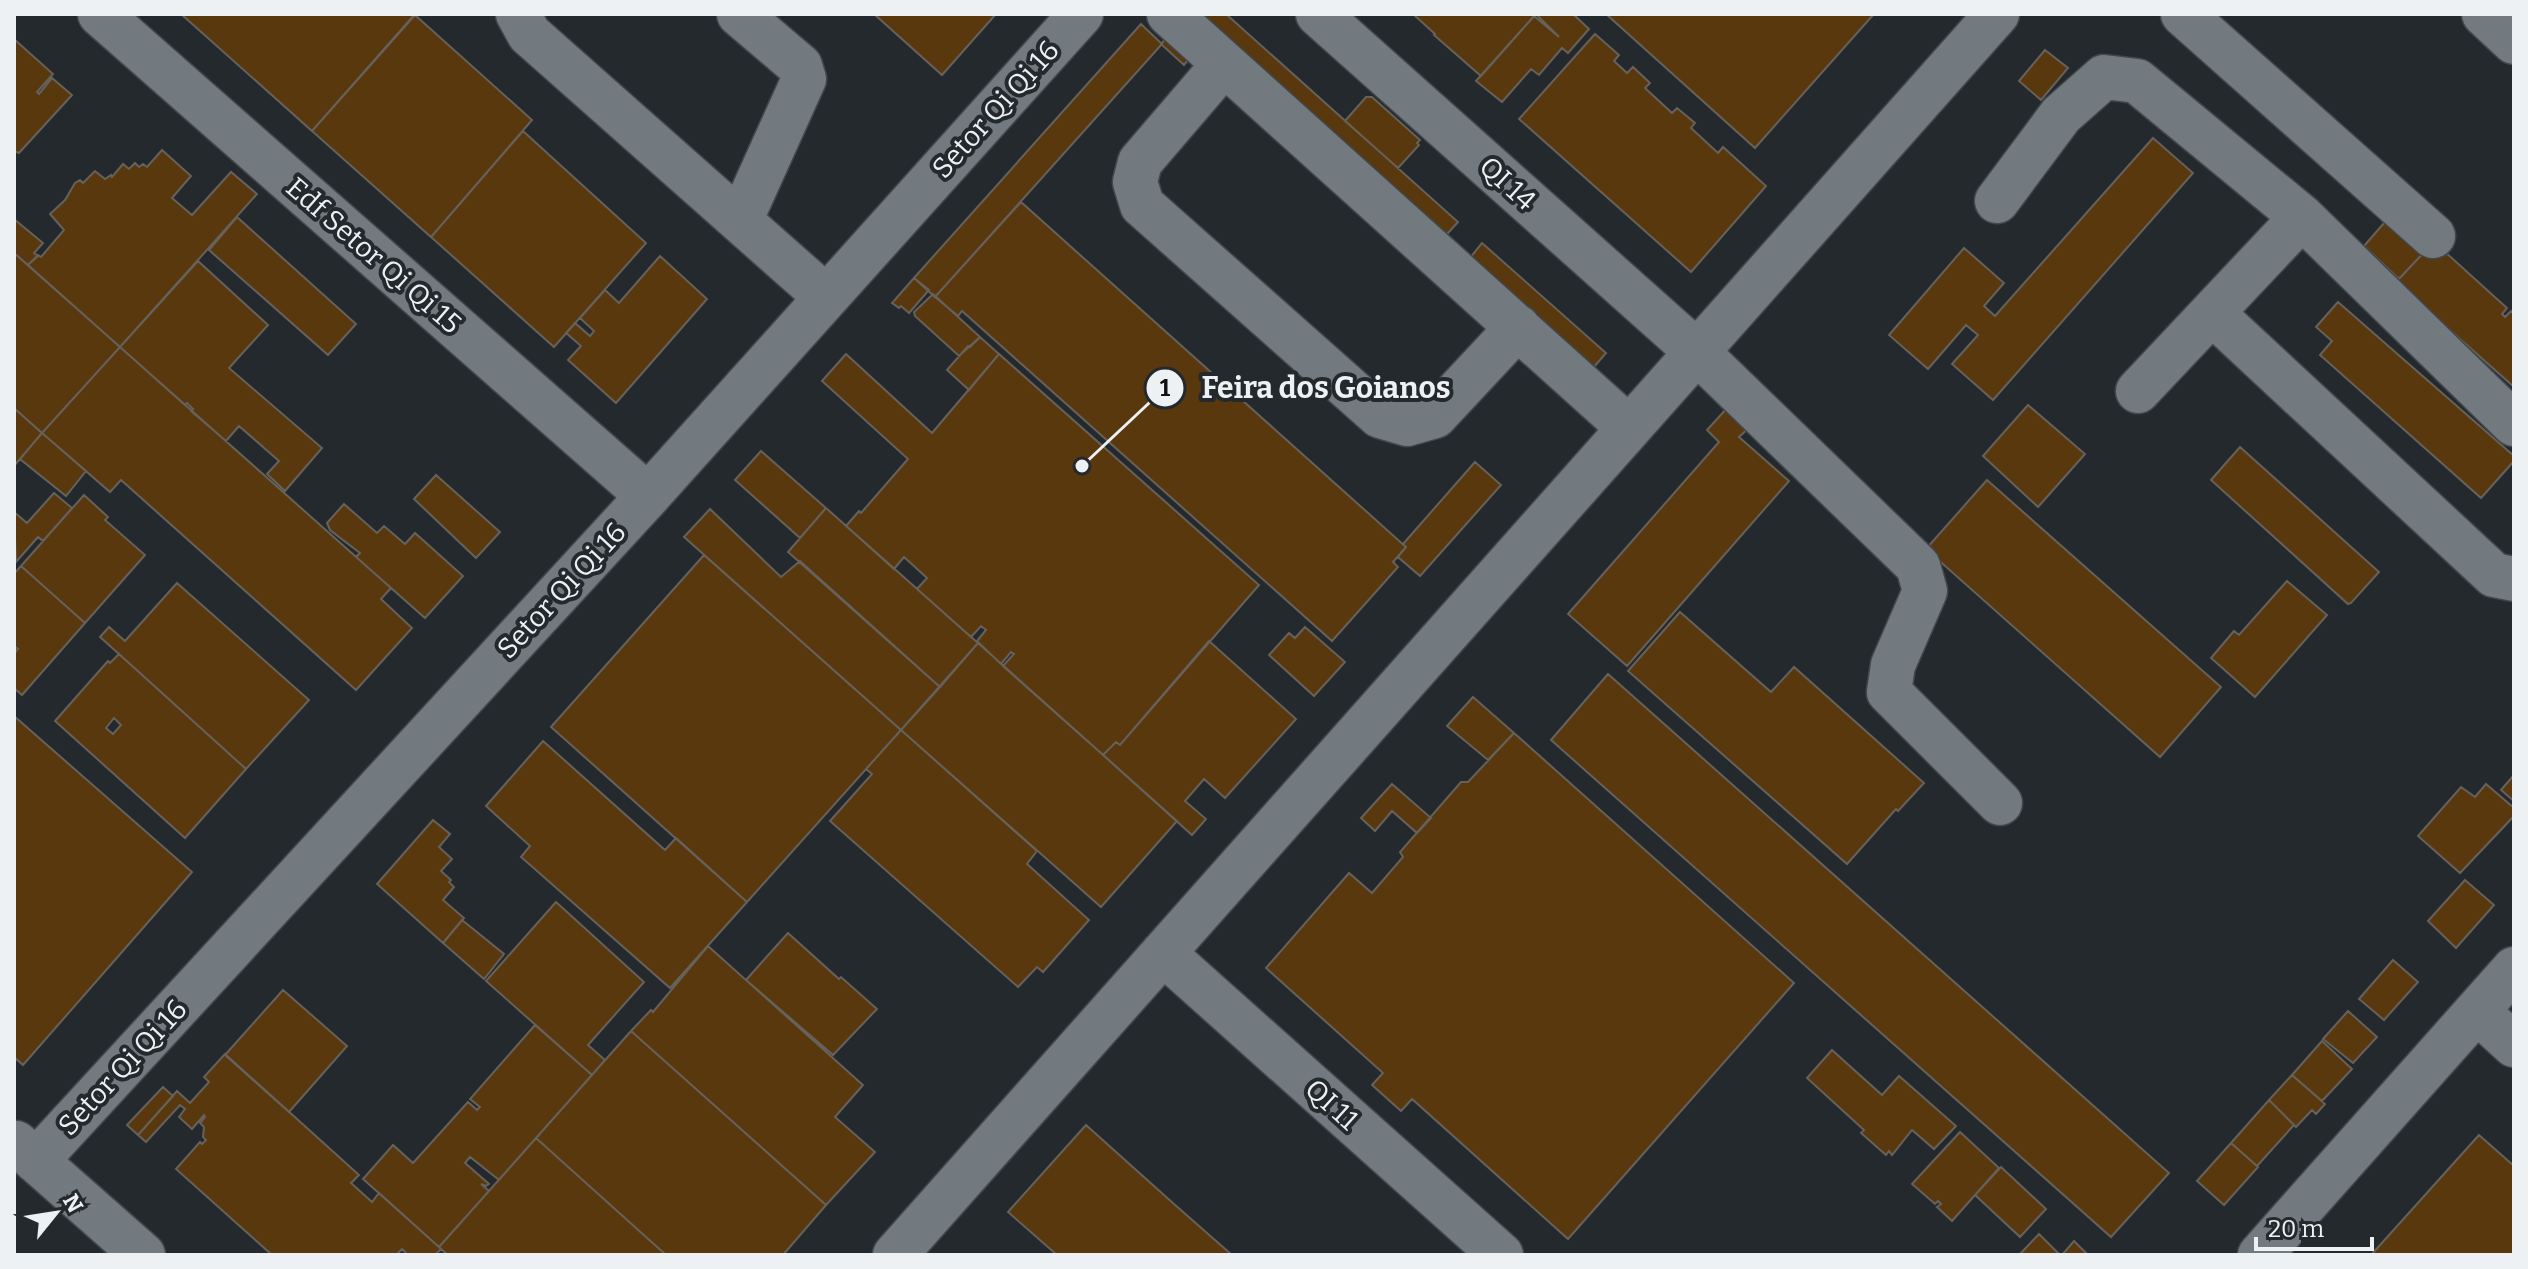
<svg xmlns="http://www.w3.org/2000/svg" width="2528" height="1269" font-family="Bitter,serif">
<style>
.building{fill:#59380d;stroke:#66615b;stroke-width:2;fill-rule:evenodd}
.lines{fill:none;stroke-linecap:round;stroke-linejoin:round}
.minor-casing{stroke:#42474b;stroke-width:47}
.minor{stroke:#737a7f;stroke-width:44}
.labels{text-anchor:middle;stroke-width:8;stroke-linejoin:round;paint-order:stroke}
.street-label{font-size:28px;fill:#edf1f4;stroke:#23292d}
.leader{fill:none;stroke:#edf1f4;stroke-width:3}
.callout-dot{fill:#edf1f4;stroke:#23292d;stroke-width:3}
.mark-label{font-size:24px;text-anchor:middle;font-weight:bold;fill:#111}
.callout-label{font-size:30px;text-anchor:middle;font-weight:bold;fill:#edf1f4;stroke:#23292d;stroke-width:8;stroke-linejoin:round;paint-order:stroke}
</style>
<rect width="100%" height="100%" fill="#23292d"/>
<path class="building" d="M181 14H415L312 131Z
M874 14H996L942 75Z
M1170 14H1226L1458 222 1437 245 1205 39 1184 65 1161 44 1180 23Z
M1413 14H1536L1481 76 1434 35 1435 34Z
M1536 14H1573L1589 29 1568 53 1562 48 1539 75 1531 69 1502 102 1476 81 1534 16 1559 37Z
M1606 14H1874L1755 148Z
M415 15 532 120 431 237 312 131Z
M1141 24 1162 44 935 297 914 278Z
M1595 34 1619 55 1614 61 1627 73 1633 67 1650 83 1645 88 1672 113 1677 108 1695 123 1691 128 1718 153 1723 147 1766 186 1691 272 1519 119Z
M14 39 53 74 37 92 39 94 52 78 72 95 19 153 14 151Z
M2045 50 2068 68 2041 100 2019 81Z
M1366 97H1372L1420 140 1417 143 1419 145 1398 168 1345 121Z
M523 131 646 243 554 347 431 237Z
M2153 138 2193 173 1993 400 1952 364 1978 335 1966 325 1928 369 1889 335 1964 248 2004 283 1984 306 1995 316Z
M162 150 191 176 172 198 192 215 231 172 257 194 120 347 28 265 38 255 41 257 64 230 50 214 65 200 75 183 80 180 83 183 95 171 105 179 111 175 112 177 123 164 129 169 135 163 139 167 143 164 147 167Z
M1021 202 1406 547 1393 562 1398 567 1332 641 962 311 958 316 935 297Z
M2391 215 2428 248 2399 279 2364 246Z
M237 217 356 324 328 355 209 250Z
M14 219 43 243 34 253 38 256 28 265 14 253Z
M1482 243 1606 353 1581 382 1461 269Z
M2428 248 2444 251 2507 308 2502 314 2505 317 2511 311 2514 314V387L2396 282Z
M14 253 120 347 42 433 14 408Z
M660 256 707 299 616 403 568 360 581 346 566 333 575 323 590 336 594 331 580 318 605 290 619 303Z
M198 261 268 325 229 368 322 448 285 491 267 474 279 461 239 426 226 441 191 411 193 409 187 403 185 405 120 347Z
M914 278 929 290 909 313 901 306 899 308 892 303Z
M933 294 980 337 959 356 915 316 914 312Z
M2338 302 2514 456V461L2481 498 2320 355 2332 341 2316 327Z
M980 337 999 354 969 390 947 370 968 346 970 347Z
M120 347 391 588 381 599 412 628 356 690 121 480 110 492 42 433Z
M846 354 932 433 999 354 1259 585 1120 745 1116 742 1103 755 1003 666 1014 654 1011 652 1001 664 977 641 986 630 981 626 971 637 917 589 927 578 904 557 894 569 846 526 859 511 861 513 908 459 822 381Z
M2028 405 2085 454 2038 507 1983 456Z
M1729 406 1751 426 1739 437 1789 481 1627 666 1568 614 1719 442 1707 430Z
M14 408 42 433 14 466Z
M42 433 86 471 66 496 20 459Z
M2240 447 2379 572 2351 603 2348 604 2211 480Z
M761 451 826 508 800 538 735 480Z
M1475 462 1501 485 1420 576 1398 557 1406 547 1403 544Z
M436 475 500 532 476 558 414 499Z
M1987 480 2221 687 2160 757 1926 549Z
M54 493 72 508 43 541 38 537 16 562 14 512 27 523Z
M84 495 108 517 105 520 145 555 85 623 21 566Z
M344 504 377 533 384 526 405 544 415 533 463 576 425 618 356 557 360 553 330 530 327 523Z
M826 508 978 643 940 687 788 552Z
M710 509 781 577 800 561 940 687 901 730 684 537Z
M704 555 901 730 747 902 551 727Z
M21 566 85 623 22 695 14 688V654L18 649 14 646V574Z
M2287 581 2327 615 2255 697 2211 658 2234 631 2239 635Z
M177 583 309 700 246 769 100 637 109 627 125 641Z
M1680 612 1771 692 1794 667 1924 783 1898 811 1896 809 1847 864 1628 671Z
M1305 627 1345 662 1314 696 1269 655 1289 633 1295 638Z
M1209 641 1296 719 1225 798 1204 779 1185 801 1206 819 1192 835 1103 755 1116 742 1120 745Z
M978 643 1177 821 1101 907 901 730Z
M119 654 246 769 185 838 55 721 108 661 110 663ZM114 718 121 725 113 734 106 728Z
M1608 674 2169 1173 2111 1237 1551 740Z
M1473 697 1514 733 1488 760 1447 726Z
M14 716 192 872 23 1065 14 1057Z
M901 730 1037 851 1027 864 1089 920 1043 972 1037 967 1018 987 830 821 872 774 866 769Z
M1514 733 1794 983 1568 1239 1412 1099 1401 1111 1372 1085 1383 1073 1266 968 1349 873 1372 893 1403 857 1400 852 1461 782H1468Z
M543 741 665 850 676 838 747 902 670 988 521 857 530 846 486 806Z
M2514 775V801L2501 790Z
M1392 784 1431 818 1417 833 1392 811 1375 831 1361 818Z
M2486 784 2514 808V816L2460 873 2418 836 2461 787 2475 797Z
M433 820 450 834 439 847 452 859 441 871 451 880 449 882 454 887 443 900 464 918 443 943 377 884Z
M2465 880 2494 905 2456 948 2428 921Z
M556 902 644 982 588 1045 605 1060 592 1075 486 981Z
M462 920 504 954 484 979 443 943Z
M788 933 839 979 841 977 877 1009 833 1055 746 980Z
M708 946 863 1085 835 1117 875 1152 826 1205 631 1031 651 1010 653 1012Z
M2393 960 2418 982 2384 1020 2359 999Z
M283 990 347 1046 289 1112 225 1055Z
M2348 1011 2377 1037 2353 1063 2323 1039Z
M535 1025 592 1075 499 1180 470 1157 465 1163 489 1184 486 1186 481 1184 489 1191 439 1247 363 1179 393 1145 413 1163 468 1102 477 1110 480 1107 470 1099Z
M631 1031 826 1205 783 1255H666L536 1138Z
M2322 1041 2352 1069 2322 1101 2292 1075Z
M1832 1050 1882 1095 1899 1076 1956 1126 1934 1149 1912 1130 1892 1155 1889 1151 1886 1155 1861 1133 1864 1130 1807 1078Z
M225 1054 359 1175 351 1183 372 1202 379 1193 439 1247 441 1249 435 1255H408L402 1249 396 1255H272L176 1169 200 1142 202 1144 206 1140 203 1137 204 1127 200 1123 205 1117 204 1115 192 1129 179 1117 185 1109 180 1105 146 1142 138 1135 177 1091 190 1103 209 1082 204 1077Z
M2292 1075 2325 1104 2316 1114 2312 1110 2296 1127 2269 1100Z
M163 1087 173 1096 138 1135 127 1125Z
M2269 1100 2294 1125 2257 1166 2231 1143Z
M1086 1125 1174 1204 1232 1255H1057L1008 1212Z
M1960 1132 1999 1168 1952 1221 1937 1207 1941 1204 1938 1201 1935 1204 1912 1184Z
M2479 1135 2514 1166V1255H2371Z
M536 1138 666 1255H448L441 1249 439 1247Z
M2231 1143 2258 1167 2224 1205 2197 1181Z
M2001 1167 2046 1209 2020 1237 1975 1195Z
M2039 1234 2060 1255H2019Z
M2074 1241 2088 1255H2062Z"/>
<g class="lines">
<defs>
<path id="minor" d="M100 14 648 496
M518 14 529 34 826 297
M739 14 800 66 804 79 740 221
M1169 14 1629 428
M1318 14 1697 352 1918 566 1925 591 1893 665 1889 692 2000 803
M2183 14 2433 236
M2484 14 2514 42
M1224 64 1140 162 1135 182 1142 205 1380 416 1407 424 1435 416 1518 327
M1997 201 2061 115 2104 77 2137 81 2302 217 2514 424
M2212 313 2494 575 2514 579
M2138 391 2302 217
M1163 953 1501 1255
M2477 1011 2514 1045
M16 1143 143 1255
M36 1161 648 496 1081 14
M895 1255 1997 14
M2260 1255 2514 969"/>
</defs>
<use href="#minor" class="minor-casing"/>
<use href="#minor" class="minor"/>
</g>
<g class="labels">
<g class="street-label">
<text transform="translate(995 109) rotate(-48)" y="10">Setor Qi Qi 16</text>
<text transform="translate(1508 183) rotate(42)" y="10">QI 14</text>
<text transform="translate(374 255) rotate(41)" y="10">Edf Setor Qi Qi 15</text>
<text transform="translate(561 590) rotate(-47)" y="10">Setor Qi Qi 16</text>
<text transform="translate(122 1067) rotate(-47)" y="10">Setor Qi Qi 16</text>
<text transform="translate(1332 1104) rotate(42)" y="10">QI 11</text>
</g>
</g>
<path class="leader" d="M1082 466L1165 388"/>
<g class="callout-dot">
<circle cx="1082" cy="466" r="8"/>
<circle cx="1165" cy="388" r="20"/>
</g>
<g class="mark-label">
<text x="1165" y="396">1</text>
</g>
<g class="callout-label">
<text x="1326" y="398">Feira dos Goianos</text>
</g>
<rect width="2528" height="1269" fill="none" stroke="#edf1f4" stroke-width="32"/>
<g transform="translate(56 1213) rotate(60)" stroke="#23292d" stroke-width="6" paint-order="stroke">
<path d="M0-6L14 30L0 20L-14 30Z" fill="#edf1f4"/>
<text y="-12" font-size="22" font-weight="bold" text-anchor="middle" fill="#edf1f4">N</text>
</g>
<path d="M2256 1237v12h116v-12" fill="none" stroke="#edf1f4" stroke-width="4"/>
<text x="2268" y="1237" font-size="24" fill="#edf1f4" stroke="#23292d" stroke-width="6" paint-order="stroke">20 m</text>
</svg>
